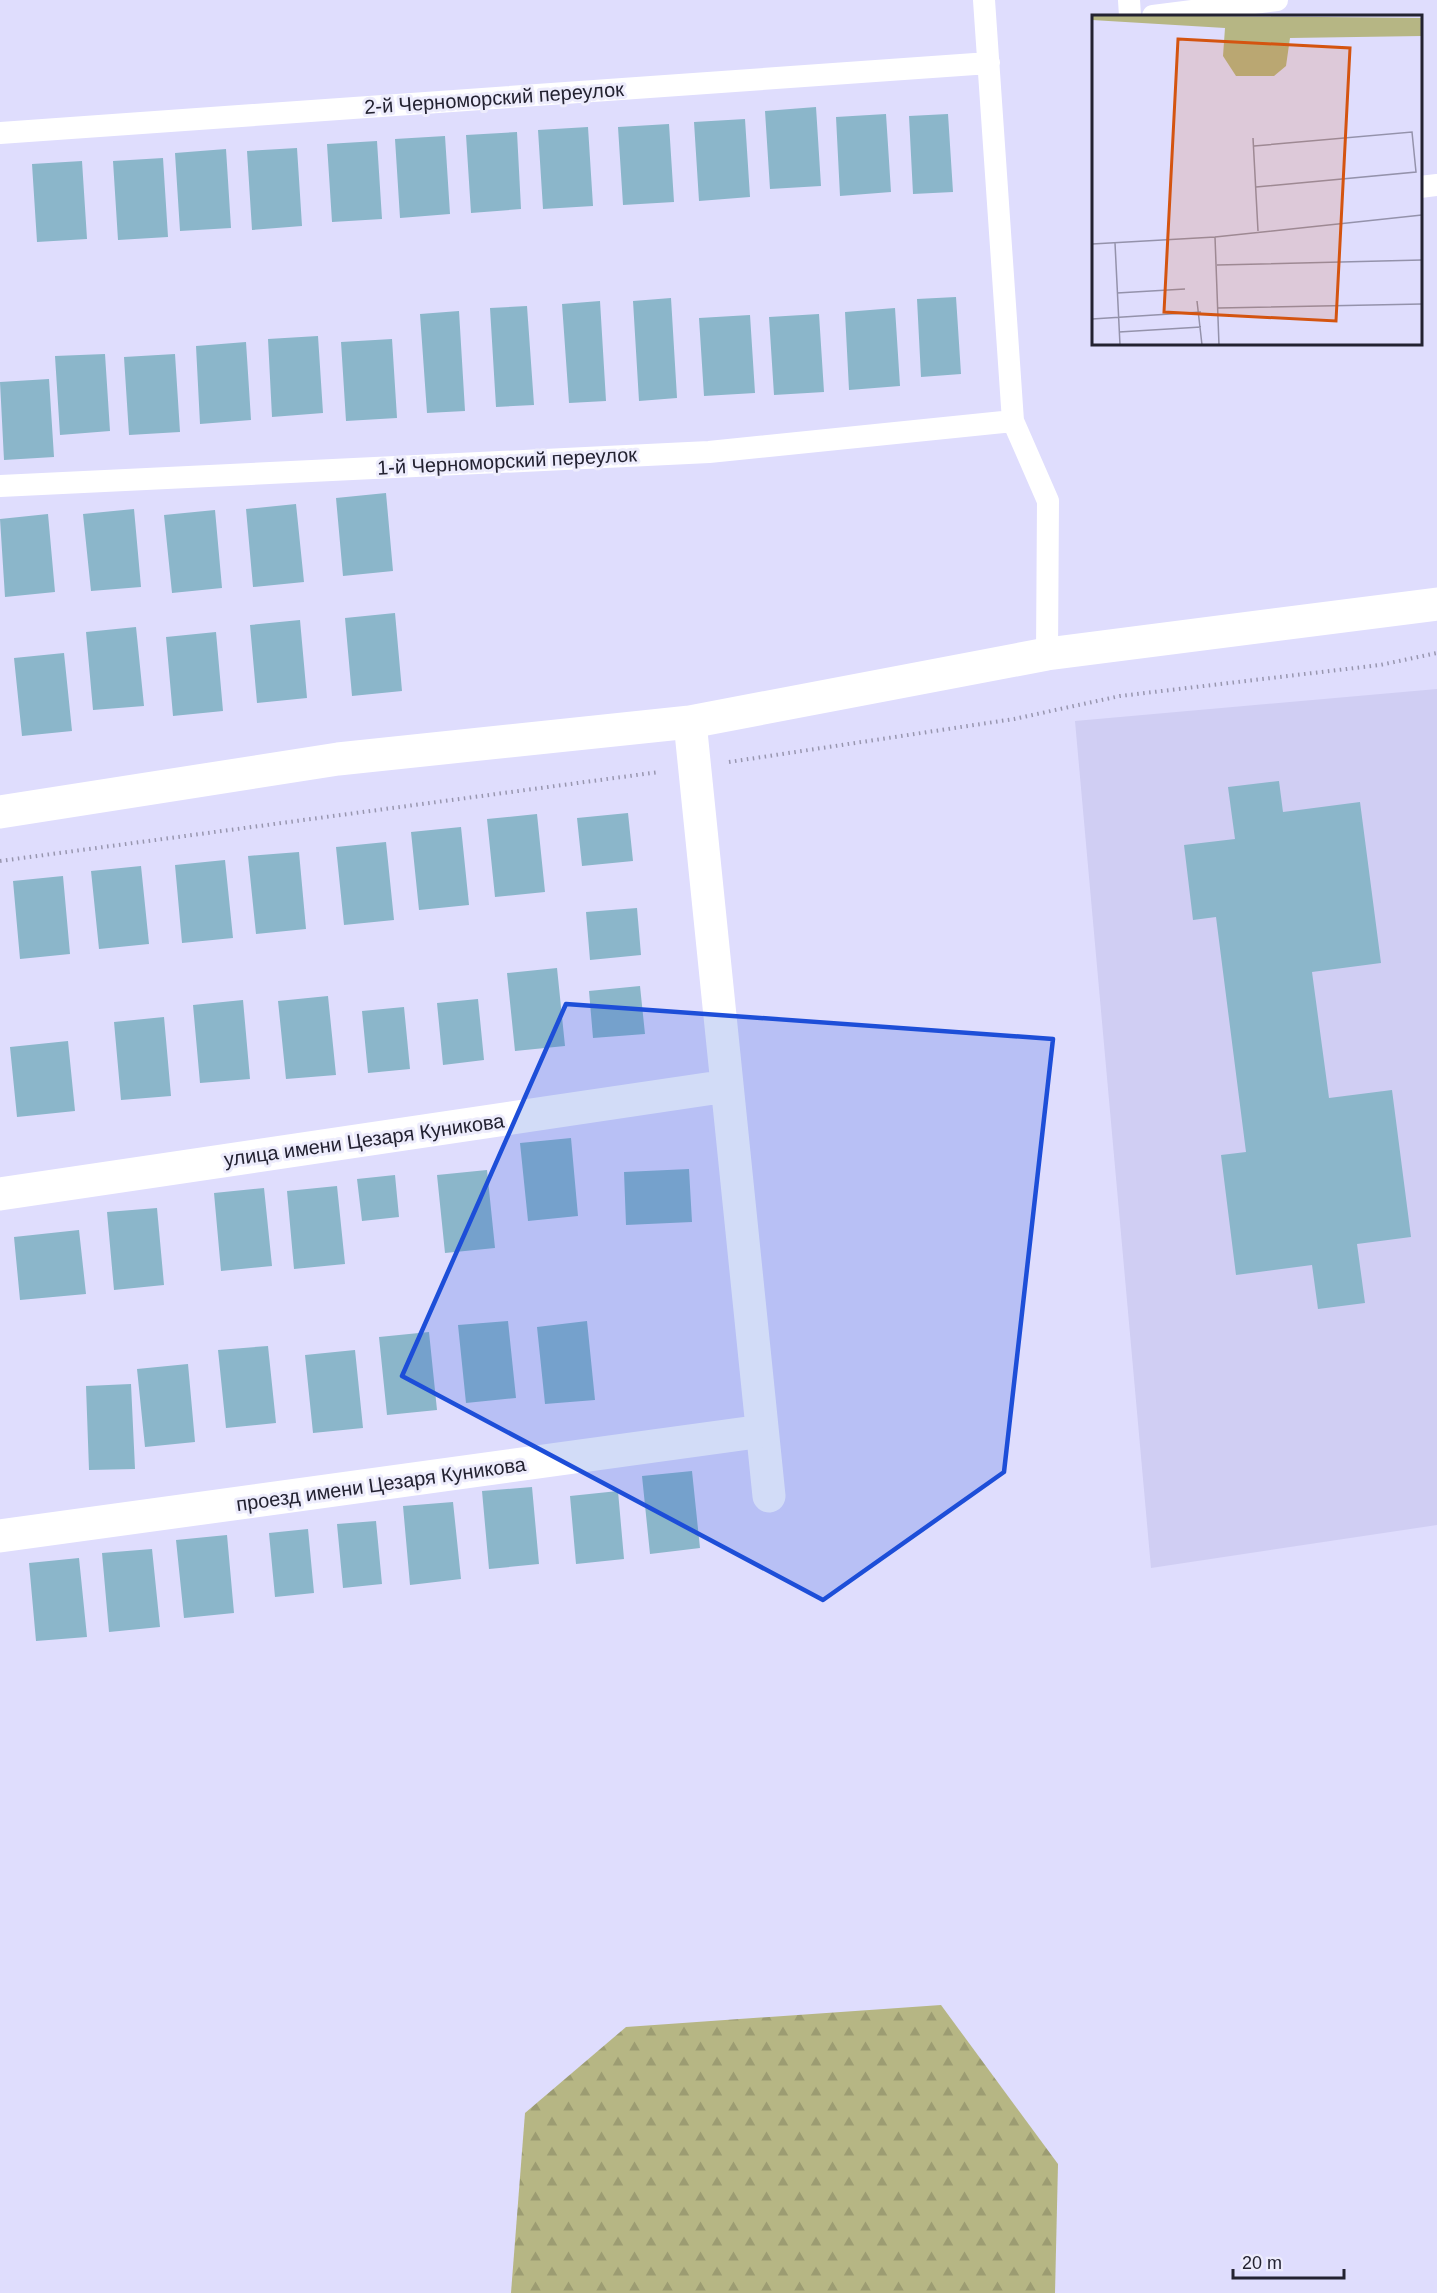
<svg xmlns="http://www.w3.org/2000/svg" width="1437" height="2293" font-family="Arial,sans-serif">
<style>
.built{fill:#d0cef3}
.forest{fill:url(#forest-firs)}
.building{fill:#8bb6ca}
.lines{fill:none;stroke-linecap:round;stroke-linejoin:round}
.path{stroke:#9896af;stroke-width:4;stroke-dasharray:1.5 4.5;stroke-linecap:butt}
.lane{stroke:#fff;stroke-width:22}
.street{stroke:#fff;stroke-width:33}
.marked{fill:#1d4ed8;fill-opacity:0.2;stroke:#1d4ed8;stroke-width:4.5;stroke-linejoin:round}
.labels{text-anchor:middle;stroke-width:6;stroke-linejoin:round;paint-order:stroke}
.street-label{font-size:20px;fill:#232231;stroke:#edecfc}
.inset-road{fill:none;stroke:#9492ab;stroke-width:1.5}
.view{fill:#d45410;fill-opacity:0.15;stroke:#d45410;stroke-width:3}
.inset-edge{fill:none;stroke:#232231;stroke-width:3}
</style>
<defs>
<pattern id="forest-firs" width="22" height="20" patternUnits="userSpaceOnUse" patternTransform="scale(1.5)"><rect width="22" height="20" fill="#b6b684"/><path d="M5 1l3.5 6h-7zM16 11l3.5 6h-7z" fill="#9c9c72"/></pattern>
</defs>
<rect width="100%" height="100%" fill="#dfddfd"/>
<path class="built" d="M1437 689V1525L1151 1568 1075 721Z"/>
<path class="forest" d="M941 2005 1058 2164 1055 2293H511L525 2113 626 2027Z"/>
<path class="building" d="M816 107 821 186 770 189 765 111Z
M886 114 891 192 840 196 836 117Z
M948 114 953 192 913 194 909 116Z
M745 119 750 197 699 201 694 122Z
M669 124 674 202 623 205 618 127Z
M588 127 593 206 543 209 538 130Z
M517 132 521 209 471 213 466 135Z
M445 136 450 214 400 218 395 139Z
M377 141 382 219 332 222 327 144Z
M297 148 302 226 252 230 247 151Z
M226 149 231 228 180 231 175 153Z
M163 158 168 237 118 240 113 161Z
M82 161 87 239 37 242 32 164Z
M956 297 961 374 921 377 917 299Z
M671 298 677 398 639 401 633 301Z
M600 301 606 401 569 403 562 304Z
M527 306 534 405 496 407 490 308Z
M895 308 900 386 849 390 845 312Z
M459 311 465 411 427 413 420 314Z
M819 314 824 392 774 395 769 317Z
M750 315 755 393 704 396 699 318Z
M318 336 323 413 272 417 268 339Z
M392 339 397 418 346 421 341 342Z
M246 342 251 420 200 424 196 346Z
M105 354 110 431 60 435 55 356Z
M175 354 180 432 129 435 124 357Z
M49 379 54 457 4 460 0 382Z
M386 493 393 571 343 576 336 498Z
M296 504 304 582 253 587 246 509Z
M134 509 141 587 91 591 83 514Z
M215 510 222 588 172 593 164 515Z
M48 514 55 592 5 597 0 519Z
M395 613 402 691 352 696 345 618Z
M300 620 307 698 257 703 250 625Z
M136 627 144 706 93 710 86 632Z
M216 632 223 711 173 716 166 637Z
M64 653 72 731 22 736 14 658Z
M1279 781 1283 812 1360 802 1381 963 1312 972 1329 1098 1392 1090 1411 1237 1357 1244 1365 1303 1318 1309 1312 1265 1236 1275 1221 1155 1246 1152 1216 917 1193 920 1184 845 1235 839 1228 787Z
M628 813 633 861 582 866 577 818Z
M537 814 545 892 495 897 487 819Z
M461 827 469 905 419 910 411 832Z
M386 842 394 920 344 925 336 847Z
M299 852 306 929 256 934 248 856Z
M225 860 233 938 182 943 175 865Z
M141 866 149 944 99 949 91 871Z
M63 876 70 954 20 959 13 881Z
M637 908 641 955 590 960 586 912Z
M557 968 565 1046 515 1051 507 973Z
M640 986 645 1034 593 1038 589 991Z
M328 996 336 1075 286 1079 278 1001Z
M478 999 484 1060 443 1065 437 1003Z
M243 1000 250 1079 200 1083 193 1005Z
M404 1007 410 1069 368 1073 362 1011Z
M164 1017 171 1096 121 1100 114 1022Z
M68 1041 75 1111 17 1117 10 1047Z
M571 1138 578 1216 528 1221 520 1143Z
M689 1169 692 1222 626 1225 624 1172Z
M487 1170 495 1248 445 1253 437 1175Z
M395 1175 399 1217 362 1221 357 1179Z
M337 1186 345 1264 294 1269 287 1191Z
M264 1188 272 1266 221 1271 214 1193Z
M157 1208 164 1285 114 1290 107 1212Z
M79 1230 86 1294 20 1300 14 1237Z
M508 1321 516 1398 466 1403 458 1325Z
M587 1321 595 1400 545 1404 537 1327Z
M429 1332 437 1410 387 1415 379 1337Z
M268 1346 276 1423 226 1428 218 1350Z
M355 1350 363 1428 313 1433 305 1355Z
M188 1364 195 1442 145 1447 137 1369Z
M131 1384 135 1469 89 1470 86 1386Z
M692 1471 700 1548 650 1554 642 1476Z
M532 1487 539 1564 489 1569 482 1491Z
M618 1491 624 1559 576 1564 570 1496Z
M453 1502 461 1579 410 1585 403 1506Z
M376 1521 382 1584 343 1588 337 1524Z
M308 1529 314 1593 275 1597 269 1533Z
M227 1535 234 1613 184 1618 176 1540Z
M152 1549 160 1627 109 1632 102 1553Z
M79 1558 87 1637 36 1641 29 1563Z"/>
<g class="lines">
<path class="path" d="M729 762 1014 719 1120 696 1380 665 1437 653
M0 861 659 772"/>
<path class="lane" d="M984 0 1013 421 1048 501 1047 654
M1129 0 1130 16
M1153 16 1277 0
M0 133 989 63
M1420 187 1437 185
M0 486 709 452 1013 421"/>
<path class="street" d="M690 722 769 1496
M0 812 338 759 690 722 1047 654 1437 604
M0 1194 727 1086
M0 1536 762 1431"/>
</g>
<path class="marked" d="M566 1004 1053 1039 1004 1472 823 1600 402 1376Z"/>
<g class="labels">
<g class="street-label">
<text transform="translate(494 98) rotate(-4)" y="7">2-й Черноморский переулок</text>
<text transform="translate(507 461) rotate(-3)" y="7">1-й Черноморский переулок</text>
<text transform="translate(364 1140) rotate(-8)" y="7">улица имени Цезаря Куникова</text>
<text transform="translate(381 1484) rotate(-8)" y="7">проезд имени Цезаря Куникова</text>
</g>
</g>
<g transform="translate(1092 15)">
<rect width="330" height="330" fill="#dfddfd"/>
<path d="M0 0 330 3V21L198 23 194 51 182 61H144L131 41 133 13 0 5Z" fill="#b6b684"/>
<path class="inset-road" d="M161 123 166 216M162 131 320 117 324 157 164 172M123 222 127 330M23 228 28 330M0 229 123 222 330 200M125 250 330 245M25 278 93 274M105 286 110 330M126 293 330 289M0 304 109 297M27 317 109 312"/>
<path class="view" d="M86 24 258 33 244 306 72 297Z"/>
<rect width="330" height="330" class="inset-edge"/>
</g>
<path d="M1233 2269v9h111v-9" fill="none" stroke="#232231" stroke-width="3"/>
<text x="1242" y="2269" font-size="18" fill="#232231" stroke="#edecfc" stroke-width="4.5" paint-order="stroke">20 m</text>
</svg>
